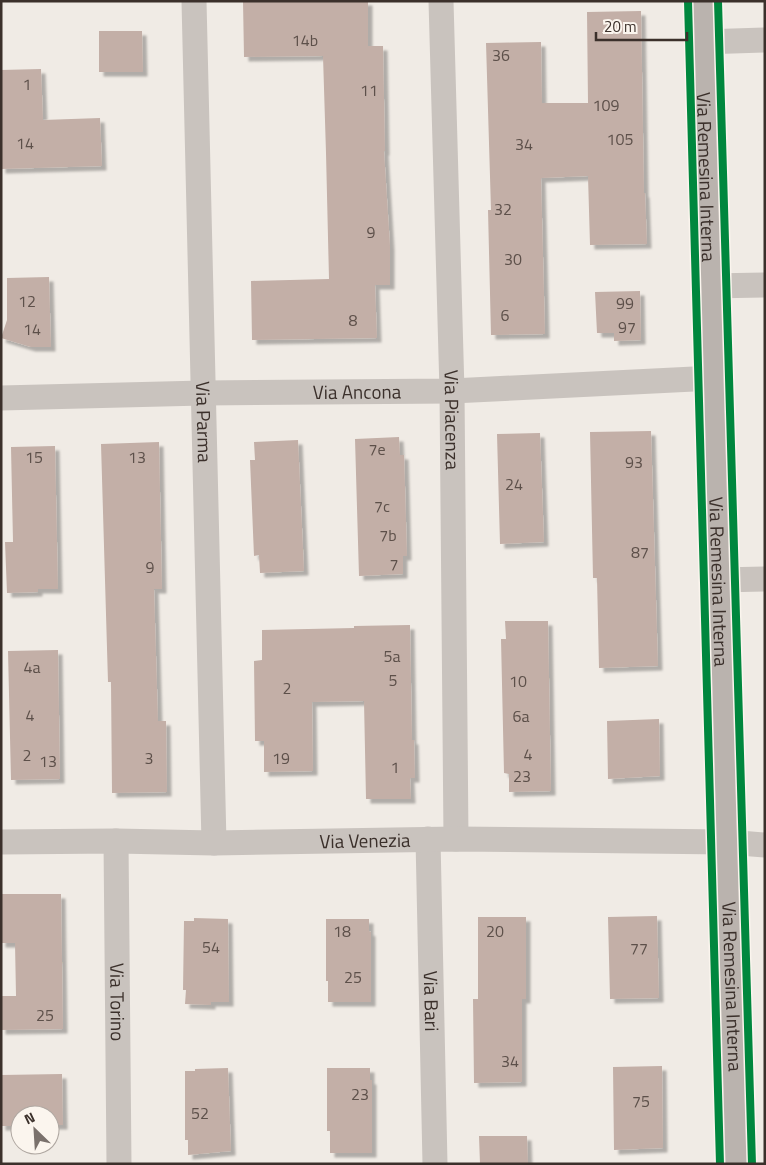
<svg xmlns="http://www.w3.org/2000/svg" width="766" height="1165" font-family="'Titillium Web',sans-serif">
<style>
.building{fill:#c3afa7;filter:url(#shadow)}
.lines{fill:none;stroke-linecap:round;stroke-linejoin:round}
.street{stroke:#c9c3be;stroke-width:25}
.secondary{stroke:#bab3ae;stroke-width:28}
.cycleway-casing{stroke:#fbf5ee;stroke-width:11}
.cycleway{stroke:#00873e;stroke-width:8}
.labels{text-anchor:middle;stroke-width:5;stroke-linejoin:round;paint-order:stroke}
.number-label{font-size:16px;fill:#5d504a}
.street-label{font-size:19px;fill:#3b302b;stroke:#fbf5ee}
</style>
<defs>
<filter id="shadow"><feDropShadow dx="4.5" dy="4.5" stdDeviation="1" flood-color="#0004"/></filter>
</defs>
<rect width="100%" height="100%" fill="#f0ebe5"/>
<path class="building" d="M243 1H368V46H383L385 151H384L390 246V285H375L377 338 252 340 251 281 329 279 326 153 323 56 244 57Z
M641 11 644 193H645L647 244 590 245 588 176 541 178 545 334 491 335 488 210H491L486 43 541 42 542 103H588L587 12Z
M99 31H142L143 72H99Z
M41 69 43 120 100 118 102 166 1 169V70Z
M49 277 51 347H31L1 338 7 320V278Z
M640 291 641 340 614 341V333H597L595 292Z
M651 431 658 666 599 668 597 578H593L590 432Z
M540 433 544 542 500 544 497 434Z
M399 437 400 455H404L405 486 407 556H403V574L359 576 355 439Z
M298 440 304 571 260 573 259 555 254 556 250 460H255L254 442Z
M159 442 162 589H154L158 721H166L167 792 112 793 111 682H108L101 444Z
M55 446 58 589H38V592L7 593 5 542H13L11 447Z
M505 621H548L551 791 509 792V774L504 773 501 639H506Z
M410 625 412 740H414L415 778H410L411 799H366L364 701 312 702 313 771 264 772V741H255L254 661 262 660V630L354 628V626Z
M58 650 60 779 11 780 8 651Z
M659 719 660 776 608 779 607 721Z
M1 894H61L63 1029 1 1030V996H16L15 943H1Z
M657 916 659 998 610 999 608 917Z
M478 917H526V999H522V1082L474 1083 473 999H478Z
M194 918 228 919 229 1002H211V1005L185 1004 186 990H183L184 921H194Z
M326 919H369V931L371 932V1002H328V981H326Z
M662 1066 663 1148 614 1150 613 1067Z
M228 1068 231 1151 188 1155V1140H185V1071H195V1069Z
M327 1068H370V1080H372V1153H330V1131H327Z
M62 1074 63 1125H50V1115H20V1126H1V1075Z
M479 1136H527L528 1164H480Z"/>
<g class="lines">
<g class="street">
<path id="s1" d="M194 1 214 843"/>
<path id="s2" d="M441 1 452 391 456 839"/>
<path d="M702 42 765 40"/>
<path d="M710 286 765 285"/>
<path id="s3" d="M1 398 203 393 452 391 714 378"/>
<path d="M720 580 765 579"/>
<path id="s4" d="M428 839 435 1164"/>
<path id="s5" d="M116 841 119 1164"/>
<path id="s6" d="M1 842 116 841 214 843 456 839 727 842 765 845"/>
</g>
<path class="secondary" id="s7" d="M701 1 727 842 739 1164"/>
<defs>
<path id="cycleway" d="M688 1 720 1164
M718 1 752 1164"/>
</defs>
<use href="#cycleway" class="cycleway-casing"/>
<use href="#cycleway" class="cycleway"/>
</g>
<g class="labels">
<g class="number-label">
<text x="305" y="46">14b</text>
<text x="501" y="61">36</text>
<text x="27" y="90">1</text>
<text x="369" y="96">11</text>
<text x="606" y="111">109</text>
<text x="620" y="145">105</text>
<text x="25" y="149">14</text>
<text x="524" y="150">34</text>
<text x="503" y="215">32</text>
<text x="371" y="238">9</text>
<text x="513" y="265">30</text>
<text x="27" y="307">12</text>
<text x="625" y="309">99</text>
<text x="505" y="321">6</text>
<text x="353" y="326">8</text>
<text x="627" y="333">97</text>
<text x="32" y="335">14</text>
<text x="377" y="455">7e</text>
<text x="34" y="463">15</text>
<text x="137" y="463">13</text>
<text x="634" y="468">93</text>
<text x="514" y="490">24</text>
<text x="382" y="512">7c</text>
<text x="388" y="541">7b</text>
<text x="640" y="558">87</text>
<text x="394" y="570">7</text>
<text x="150" y="573">9</text>
<text x="392" y="662">5a</text>
<text x="32" y="673">4a</text>
<text x="393" y="686">5</text>
<text x="518" y="687">10</text>
<text x="287" y="694">2</text>
<text x="30" y="721">4</text>
<text x="521" y="722">6a</text>
<text x="528" y="760">4</text>
<text x="27" y="761">2</text>
<text x="149" y="764">3</text>
<text x="281" y="764">19</text>
<text x="48" y="767">13</text>
<text x="395" y="773">1</text>
<text x="522" y="782">23</text>
<text x="342" y="937">18</text>
<text x="495" y="937">20</text>
<text x="211" y="953">54</text>
<text x="639" y="954">77</text>
<text x="353" y="983">25</text>
<text x="45" y="1021">25</text>
<text x="510" y="1067">34</text>
<text x="360" y="1100">23</text>
<text x="641" y="1107">75</text>
<text x="200" y="1119">52</text>
</g>
<g class="street-label">
<text dy="7" stroke="none"><textPath href="#s7" startOffset="176">Via Remesina Interna</textPath></text>
<text dy="7" stroke="none"><textPath href="#s3" startOffset="356">Via Ancona</textPath></text>
<text dy="7" stroke="none"><textPath href="#s2" startOffset="419">Via Piacenza</textPath></text>
<text dy="7" stroke="none"><textPath href="#s1" startOffset="421">Via Parma</textPath></text>
<text dy="7" stroke="none"><textPath href="#s7" startOffset="581">Via Remesina Interna</textPath></text>
<text dy="7" stroke="none"><textPath href="#s6" startOffset="364">Via Venezia</textPath></text>
<text dy="7" stroke="none"><textPath href="#s7" startOffset="986">Via Remesina Interna</textPath></text>
<text dy="7" stroke="none"><textPath href="#s5" startOffset="161">Via Torino</textPath></text>
<text dy="7" stroke="none"><textPath href="#s4" startOffset="162">Via Bari</textPath></text>
</g>
</g>
<rect width="766" height="1165" fill="none" stroke="#3b302b" stroke-width="5"/>
<g transform="translate(35 1130) rotate(335)"><circle r="24" fill="#fbf5ee" stroke="#aea6a0"/>
<path d="M0-4L9 19L0 12L-9 19Z" fill="#7a716c"/>
<text y="-8" font-size="14" font-weight="bold" text-anchor="middle" fill="#3b302b">N</text>
</g>
<path d="M596 32v8h91v-8" fill="none" stroke="#3b302b" stroke-width="2.5"/>
<text x="604" y="32" font-size="15" fill="#3b302b" stroke="#fbf5ee" stroke-width="4" paint-order="stroke">20 m</text>
</svg>
